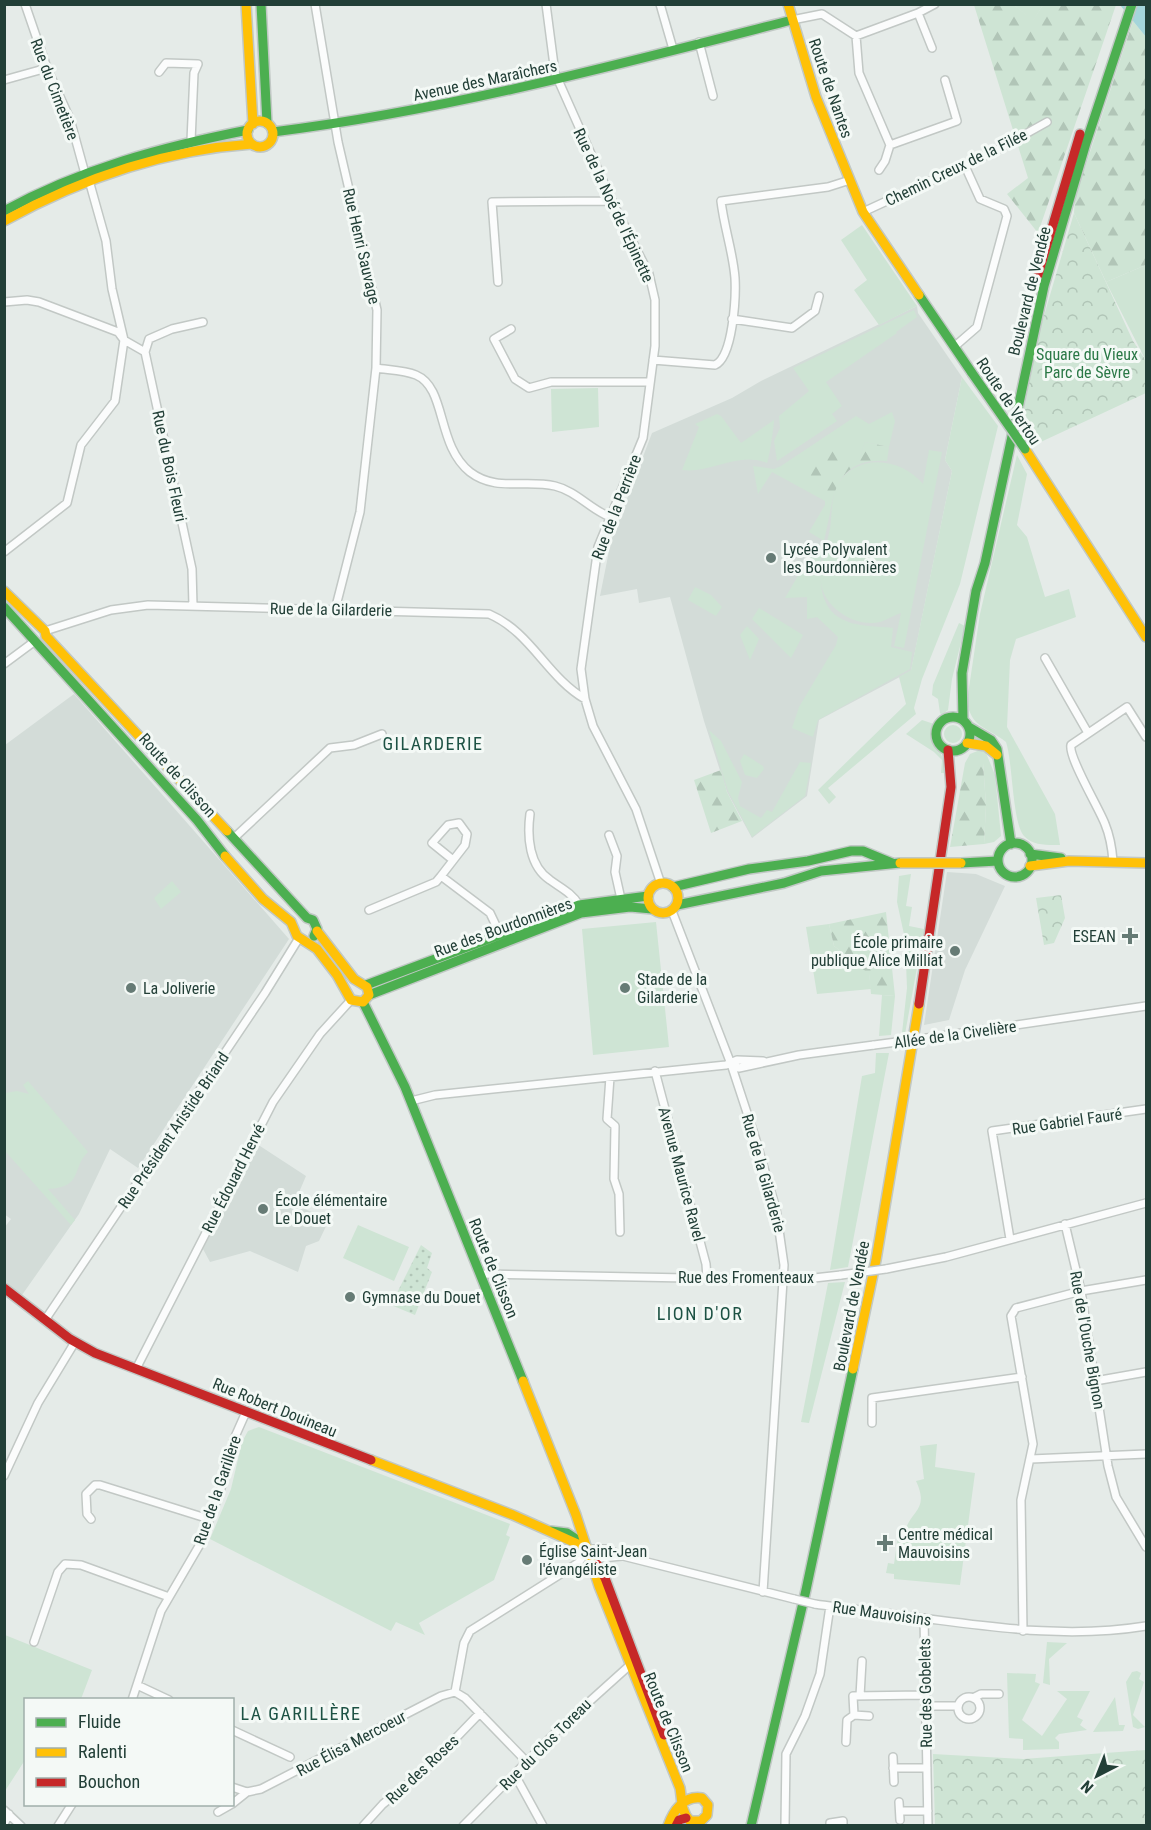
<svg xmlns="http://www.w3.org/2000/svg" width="1151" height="1830" font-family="'Roboto Condensed',sans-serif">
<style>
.built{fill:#d3dcd8}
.grass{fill:#cee4d4}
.forest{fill:url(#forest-firs)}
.park{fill:url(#park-crowns)}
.garden{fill:url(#garden-dots)}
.water{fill:#a5d5da}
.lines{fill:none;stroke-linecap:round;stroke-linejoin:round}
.street-casing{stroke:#c2c8c5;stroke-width:10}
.fast-casing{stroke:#c1c8c5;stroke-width:12}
.slow-casing{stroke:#c1c8c5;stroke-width:12}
.jam-casing{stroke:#c1c8c5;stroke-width:12}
.street{stroke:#fbfcfc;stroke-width:7}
.fast{stroke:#4caf50;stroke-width:9}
.slow{stroke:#ffc107;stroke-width:9}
.jam{stroke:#c62828;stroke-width:9}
.street-bridge-casing{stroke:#c2c8c5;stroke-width:10;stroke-linecap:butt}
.fast-bridge-casing{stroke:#c1c8c5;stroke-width:12;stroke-linecap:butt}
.slow-bridge-casing{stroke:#c1c8c5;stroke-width:12;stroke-linecap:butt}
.street-bridge{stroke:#fbfcfc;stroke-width:7}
.fast-bridge{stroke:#4caf50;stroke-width:9}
.slow-bridge{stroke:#ffc107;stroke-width:9}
.poi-dot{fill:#667b75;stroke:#f4f9f6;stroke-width:2}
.labels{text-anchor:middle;stroke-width:6;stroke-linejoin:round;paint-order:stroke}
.street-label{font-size:16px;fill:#223f37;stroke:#f4f9f6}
.park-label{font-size:16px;fill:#2a7846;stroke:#f4f9f6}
.poi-label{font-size:16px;fill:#223f37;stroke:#f4f9f6;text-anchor:start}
.neighbourhood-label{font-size:18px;letter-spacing:1.5px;fill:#1d5244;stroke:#f4f9f6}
</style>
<defs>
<pattern id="forest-firs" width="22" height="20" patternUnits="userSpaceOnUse" patternTransform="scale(1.5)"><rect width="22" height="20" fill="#cee4d4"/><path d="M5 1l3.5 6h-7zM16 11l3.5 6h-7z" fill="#b1c5b7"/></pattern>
<pattern id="park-crowns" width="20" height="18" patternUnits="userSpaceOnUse" patternTransform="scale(1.5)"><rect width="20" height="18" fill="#cee4d4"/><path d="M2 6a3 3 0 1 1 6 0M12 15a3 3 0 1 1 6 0" fill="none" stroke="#b1c5b7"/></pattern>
<pattern id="garden-dots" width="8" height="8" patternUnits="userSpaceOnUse" patternTransform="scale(1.5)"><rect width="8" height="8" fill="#cee4d4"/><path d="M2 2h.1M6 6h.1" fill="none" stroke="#b1c5b7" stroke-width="1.8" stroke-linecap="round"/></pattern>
</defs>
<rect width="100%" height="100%" fill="#e5ebe8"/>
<path class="built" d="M917 306 918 313 962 377 945 460 952 471 911 671 819 720 807 796 752 838 727 792 704 721 670 597 639 603 637 589 600 596 611 541 652 433 732 398 761 381Z
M74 694 289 939 138 1168 110 1149 79 1214 22 1295 5 1281 4 1228 11 1219 4 1214 5 745Z
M947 872 976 874 1005 886 965 970 949 1020 924 1025Z
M253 1145 260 1146 306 1176 294 1204 329 1220 319 1241 306 1246 298 1272 250 1251 210 1262 203 1249 211 1232 217 1230 223 1217 219 1214 231 1191 236 1192 239 1186 237 1179Z"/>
<path class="grass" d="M1014 5H1043L1033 21Z
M862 225 917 306 879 325 854 290 867 280 841 240Z
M1146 265V361L1106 282Z
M914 310 917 317 896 332 897 333 826 382 842 406 832 414 837 421 777 461 774 441 780 428 779 416 809 391 793 368Z
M962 377 998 426 960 584 922 679 914 708 916 714 828 788 836 797 829 804 818 790 906 704 899 677 911 670 952 471 945 460Z
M598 388 599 427 552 432 551 389Z
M892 412 895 421 889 447 865 442 860 458 795 468 825 490V501L772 472 758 494 753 466 774 469 781 466 856 416 869 424Z
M717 414 721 416 741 443 774 420C774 426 769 460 767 463 738 451 710 474 682 470L699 427 695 424Z
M929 450 942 452 904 648 894 646 901 613C894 615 887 620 880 622 856 628 824 608 821 583 819 570 827 543 830 529 832 516 831 495 838 484 857 452 902 458 923 484Z
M1017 455 1027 474 1017 525 1027 537 1045 597 1069 589 1076 617 1016 639 1010 660 1007 727 1055 814 1060 845C1048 845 1033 846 1024 836 1012 822 1013 763 1006 742 987 727 971 728 967 701L980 614Z
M825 505V508H831L824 541 809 532Z
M817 543 822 546C820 572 815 609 846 621 859 627 878 626 893 628L891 647 912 652 910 669 818 720 813 737 792 728 799 707 836 645 838 637 817 617 807 619V597L785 598Z
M695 587 711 595 722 607 716 616 688 600Z
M759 608 803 635 791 658 752 619Z
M959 623 965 626 952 679 948 710 942 715 940 713 938 699 932 695 933 685Z
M747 626 759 639 750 660 740 635Z
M922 720 934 724C932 744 945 754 946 773H941L942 760 934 752 906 734Z
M944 734a9 9 0 1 1 18 0a9 9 0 1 1-18 0Z
M709 730 721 741 742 782 738 798 740 806 761 818 767 810 772 812 800 762 811 763 805 796 752 837 728 791Z
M980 750 986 753 995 775 1001 836 994 842 984 844 986 805 983 763H965L970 754Z
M744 754 763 766 764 769 757 778 745 775 740 761Z
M911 874 906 906 912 907 909 926 924 929 905 1034 902 1033 907 988 905 939 897 902 899 876Z
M172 881 181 892 161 909 154 898Z
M656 922 669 1047 593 1055 582 929Z
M829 924 834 946 869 973 871 989 817 994 806 927Z
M882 995 895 996 891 1035 879 1036Z
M876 1053H889L848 1267 830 1270 862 1076 875 1073Z
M28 1081 88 1152C71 1168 84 1187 48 1189L75 1220 71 1225 5 1151V1093L17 1091 29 1094 23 1085Z
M358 1225 409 1247 394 1281 343 1258Z
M845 1282 809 1423 801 1422 828 1283Z
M259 1427 510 1524 506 1535 510 1537 494 1580 419 1623 425 1635 396 1622 391 1631 210 1539 231 1489 242 1442 248 1431Z
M937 1444 935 1467 975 1473 960 1585 894 1579V1574L886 1573 888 1563 894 1564 898 1537H904C907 1510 931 1513 916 1481L924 1479 920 1446Z
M5 1635 92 1670 81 1699 26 1700 25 1760 5 1791Z
M1047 1642 1067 1643 1049 1659 1050 1685 1043 1683Z
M1137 1671 1141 1673 1139 1679 1144 1682 1133 1715 1145 1727 1138 1729 1133 1727 1126 1682 1132 1672Z
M1007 1673 1036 1674 1035 1682 1040 1684 1022 1720 1042 1736 1067 1699 1057 1691H1090L1077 1717 1083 1720 1080 1725 1087 1730 1059 1734 1055 1738 1059 1742V1749L1023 1750V1739L1009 1738Z
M1115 1697 1119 1725H1125L1123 1731 1093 1732Z"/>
<path class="forest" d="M974 5H1014L1033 20 1043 5H1116L1038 233 1007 194 1028 178Z
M1133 21 1146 37V265L1106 282 1074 213 1075 198Z
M832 442 860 458 865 442 889 447 887 461C852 458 836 476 831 508H825V490L794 469Z
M965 763H983L986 805 984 844 950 847Z
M721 770 727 792 742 821 711 833 694 780Z
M886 912 895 996 871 994 869 974 834 946 829 924Z"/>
<path class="park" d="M1074 213 1133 341 1146 361V393L1030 447 1019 432 1041 326Z
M1061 895 1065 918 1054 943 1044 945 1036 898Z
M1146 1750V1825H935L933 1754 1023 1759Z"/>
<path class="garden" d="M421 1245 432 1253 427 1268 432 1272 415 1315 391 1305Z"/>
<path class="water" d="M1120 5H1146V37Z"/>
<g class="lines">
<defs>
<path id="street" d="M315 4 338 142 377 310 376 368 360 512 335 610
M546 4 555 73 612 201 649 274 655 300V346L643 438 598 547 581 669 585 699 593 726 636 809 661 884
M660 4 673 49
M918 13 932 48
M792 20 822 14 856 36 918 13 935 4
M856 36 859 73 890 145 885 161 879 170
M699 42 713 96
M159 72 166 63 198 64 194 73 191 141
M4 80 47 68
M890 145 957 121 945 80
M863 212 997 150 1047 122
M498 282 492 202 612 201
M4 302 27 300 39 302 118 332 124 340 145 352 192 569 193 606
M732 319 792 328 815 311 819 296
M511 329 494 339 515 379 529 388 551 382H650
M954 347 977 327 1007 216 1004 209 980 199 965 166
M145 352 149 339 172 329 203 322
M653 360 715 365C733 357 736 297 735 278 733 252 724 227 721 201L828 187 850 180
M376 368C388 370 404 370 416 375 447 388 436 445 470 472 496 492 525 479 555 486 576 491 590 509 610 517
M4 552 67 503 81 445 115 401 124 340 112 289 106 241 90 184 84 170 70 119 47 68 25 4
M45 631 111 610 148 605 489 614C531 632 547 677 585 699
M1045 658 1088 733
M4 664 35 641
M530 814C527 837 529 866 550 880 561 888 572 893 579 905
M609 835 617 856 615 872 621 899
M234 838 330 748 354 745 382 734
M453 860 432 843 448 825 459 823 467 834 465 845 441 876 490 913 500 934
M1113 861C1112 848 1110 836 1105 824 1099 808 1068 757 1071 745L1127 707 1146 737
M369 910 436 882 441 876
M672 911 731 1064 755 1137 776 1209 784 1265 763 1592
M927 1038 1146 1006
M731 1064 739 1068 799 1055 874 1045
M655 1071 706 1264 707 1278
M610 1077 607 1119 615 1126 614 1179 619 1194 620 1232
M411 1101 435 1095 726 1065 737 1060 763 1061
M1065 1224 1081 1291 1108 1466 1116 1497 1146 1547
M1010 1239 992 1131 1146 1109
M886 1269 946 1257 1146 1203
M480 1274 796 1280 841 1275
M45 1320 265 993 299 938
M136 1369 273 1102 320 1034 351 1000
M1095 1381 1146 1372
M872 1423V1398L1022 1377
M1031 1459 1146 1454
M4 1476 38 1403 75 1342
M91 1519 87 1514 86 1494 95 1485H100L209 1519
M589 1549H607L623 1556 794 1599
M589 1549 601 1558 622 1556
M815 1604C848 1609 881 1612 914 1617 994 1627 1066 1639 1146 1626
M924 1618 928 1826
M1023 1631 1021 1500 1033 1444 1011 1316 1016 1308 1081 1291 1146 1280
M34 1642 58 1572 65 1564 81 1565 169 1597
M137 1685 169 1700
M455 1692 464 1643 470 1631 578 1563 589 1549
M455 1692 465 1698 527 1762
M860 1696 862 1661
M958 1708a11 11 0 1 1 22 0a11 11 0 1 1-22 0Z
M973 1698 981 1694H999
M132 1700 161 1611 199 1546 220 1492 234 1439 246 1412
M925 1706H958
M854 1715 853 1696 924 1695
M232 1730 290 1757
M846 1742 847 1720 854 1715 869 1716
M893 1757 894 1782
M893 1768H927
M515 1775 543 1826
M232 1787 247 1792 261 1789 441 1696 455 1692
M899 1802 900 1820
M232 1804 247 1792
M4 1810 21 1826
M900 1811H928
M218 1812 232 1804
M4 1824 9 1814
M58 1826 72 1804
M363 1826 383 1804 424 1771 480 1713
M463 1826 560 1728 630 1665
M785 1826 786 1754 805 1716 820 1674 830 1606
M830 1826V1823L843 1821V1826"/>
<path id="fast" d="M261 4 267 123
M273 132C449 110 620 64 792 20
M4 211C81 169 162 147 248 130
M919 295 972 373
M976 591 985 563 1044 286 1086 143 1132 4
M4 607 197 820 225 856
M936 734a17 17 0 1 1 34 0a17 17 0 1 1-34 0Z
M963 720 962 673 976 591
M969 727 991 740 997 749 1011 844
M227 831 307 918 313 920 317 929 314 936
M998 860a17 17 0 1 1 34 0a17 17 0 1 1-34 0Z
M1030 854 1061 858
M961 863 998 861
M673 887 749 869 808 861 851 851H863L892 863
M677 905 784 883 821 871 900 863
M366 985 579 905 648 896
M369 995 581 913 630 907 652 909
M363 1002 405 1087 523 1381
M551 1531 567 1533 582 1543
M751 1826 806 1590 853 1369"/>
<path id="slow" d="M246 4 253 124
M788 4 816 97 863 212 919 295
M247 134a13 13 0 1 1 26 0a13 13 0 1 1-26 0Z
M4 221C82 178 163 150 252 144
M1025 449 1146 637
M4 591 45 631 46 636 227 831
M967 743 986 746 997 755
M225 856 263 899 291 922 297 936 317 949 337 975 351 1000 363 1002 369 995 367 987 354 979 317 931
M1030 866 1069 861 1146 863
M648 898a15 15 0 1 1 30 0a15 15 0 1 1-30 0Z
M853 1369 876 1260 919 1004
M523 1381 576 1515 599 1586 680 1788C682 1800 681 1812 690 1821H701L707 1815 708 1805 702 1798C684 1795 673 1811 668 1826
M371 1460 513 1515 589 1549"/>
<path id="jam" d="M1038 275 1080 134
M919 1004 951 787 948 750
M4 1288 70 1339 95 1353 371 1460
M597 1564 605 1578 664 1735
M676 1826 679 1820 686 1818"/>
</defs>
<use href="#street" class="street-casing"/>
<use href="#fast" class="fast-casing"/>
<use href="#slow" class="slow-casing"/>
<use href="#jam" class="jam-casing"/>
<use href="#street" class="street"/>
<use href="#fast" class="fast"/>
<use href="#slow" class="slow"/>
<use href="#jam" class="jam"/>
<defs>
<path id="street-bridge" d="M874 1045 927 1038
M841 1275 886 1269
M794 1599 815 1604"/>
<path id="fast-bridge" d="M972 373 1025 449"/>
<path id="slow-bridge" d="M900 863H961"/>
</defs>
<use href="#street-bridge" class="street-bridge-casing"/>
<use href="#fast-bridge" class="fast-bridge-casing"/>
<use href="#slow-bridge" class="slow-bridge-casing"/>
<use href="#street-bridge" class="street-bridge"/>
<use href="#fast-bridge" class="fast-bridge"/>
<use href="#slow-bridge" class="slow-bridge"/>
</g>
<g class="poi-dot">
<circle cx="771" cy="558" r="6"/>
<path d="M1127 927h6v6h6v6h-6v6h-6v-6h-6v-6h6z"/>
<circle cx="955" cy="951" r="6"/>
<circle cx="131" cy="988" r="6"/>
<circle cx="625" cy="988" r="6"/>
<circle cx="263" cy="1209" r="6"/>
<circle cx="350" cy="1297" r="6"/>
<path d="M882 1534h6v6h6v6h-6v6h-6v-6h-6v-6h6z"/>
<circle cx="527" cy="1560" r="6"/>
</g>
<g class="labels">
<g class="street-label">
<text transform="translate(485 80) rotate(-12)" y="6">Avenue des Maraîchers</text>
<text transform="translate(831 88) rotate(71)" y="6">Route de Nantes</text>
<text transform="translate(55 89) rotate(69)" y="6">Rue du Cimetière</text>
<text transform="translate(956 167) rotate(-26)" y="6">Chemin Creux de la Filée</text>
<text transform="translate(614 205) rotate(65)" y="6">Rue de la Noé de l'Épinette</text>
<text transform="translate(362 246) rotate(77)" y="6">Rue Henri Sauvage</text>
<text transform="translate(1029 291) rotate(-76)" y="6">Boulevard de Vendée</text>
<text transform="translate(1009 401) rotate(56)" y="6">Route de Vertou</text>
<text transform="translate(170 466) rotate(78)" y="6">Rue du Bois Fleuri</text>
<text transform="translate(616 507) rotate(-69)" y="6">Rue de la Perrière</text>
<text transform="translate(331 609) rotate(1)" y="6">Rue de la Gilarderie</text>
<text transform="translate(178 775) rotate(48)" y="6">Route de Clisson</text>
<text transform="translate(503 927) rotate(-20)" y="6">Rue des Bourdonnières</text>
<text transform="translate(955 1034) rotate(-8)" y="6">Allée de la Civelière</text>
<text transform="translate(1067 1121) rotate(-8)" y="6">Rue Gabriel Fauré</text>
<text transform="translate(173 1130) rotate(-56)" y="6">Rue Président Aristide Briand</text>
<text transform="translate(764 1173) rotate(74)" y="6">Rue de la Gilarderie</text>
<text transform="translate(682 1174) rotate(75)" y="6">Avenue Maurice Ravel</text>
<text transform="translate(233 1178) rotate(-63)" y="6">Rue Édouard Hervé</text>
<text transform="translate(494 1268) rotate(68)" y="6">Route de Clisson</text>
<text x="746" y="1283">Rue des Fromenteaux</text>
<text transform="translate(851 1306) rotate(-79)" y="6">Boulevard de Vendée</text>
<text transform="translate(1088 1340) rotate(80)" y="6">Rue de l'Ouche Bignon</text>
<text transform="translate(275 1407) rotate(22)" y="6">Rue Robert Douineau</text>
<text transform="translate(217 1490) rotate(-71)" y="6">Rue de la Garillère</text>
<text transform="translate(882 1613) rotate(8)" y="6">Rue Mauvoisins</text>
<text transform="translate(925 1693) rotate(-91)" y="6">Rue des Gobelets</text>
<text transform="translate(669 1722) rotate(68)" y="6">Route de Clisson</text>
<text transform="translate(351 1743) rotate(-28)" y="6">Rue Élisa Mercoeur</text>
<text transform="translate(545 1744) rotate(-45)" y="6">Rue du Clos Toreau</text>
<text transform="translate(422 1769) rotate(-43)" y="6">Rue des Roses</text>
</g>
<g class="park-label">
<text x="1087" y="360">Square du Vieux<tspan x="1087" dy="18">Parc de Sèvre</tspan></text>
</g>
<g class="poi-label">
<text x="783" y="555">Lycée Polyvalent<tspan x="783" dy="18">les Bourdonnières</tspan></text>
<text x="1116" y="942" text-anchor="end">ESEAN</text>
<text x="943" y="948" text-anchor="end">École primaire<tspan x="943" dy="18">publique Alice Milliat</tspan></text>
<text x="637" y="985">Stade de la<tspan x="637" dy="18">Gilarderie</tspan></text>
<text x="143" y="994">La Joliverie</text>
<text x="275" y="1206">École élémentaire<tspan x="275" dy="18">Le Douet</tspan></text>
<text x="362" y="1303">Gymnase du Douet</text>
<text x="898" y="1540">Centre médical<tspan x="898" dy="18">Mauvoisins</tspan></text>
<text x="539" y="1557">Église Saint-Jean<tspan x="539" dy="18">l'évangéliste</tspan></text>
</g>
<g class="neighbourhood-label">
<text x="433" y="750">GILARDERIE</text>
<text x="700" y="1320">LION D'OR</text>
<text x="301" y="1720">LA GARILLÈRE</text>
</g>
</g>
<rect width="1151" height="1830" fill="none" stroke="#223f37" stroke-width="12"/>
<rect x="24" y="1698" width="210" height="108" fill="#f4f9f6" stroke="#a0afaa" stroke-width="1.5"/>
<rect x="36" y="1718" width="30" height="9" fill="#4caf50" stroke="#a0afaa" stroke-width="1.5"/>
<text x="78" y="1728" font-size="18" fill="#223f37">Fluide</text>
<rect x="36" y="1748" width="30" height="9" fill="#ffc107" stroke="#a0afaa" stroke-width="1.5"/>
<text x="78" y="1758" font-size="18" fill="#223f37">Ralenti</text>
<rect x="36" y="1778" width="30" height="9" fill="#c62828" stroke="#a0afaa" stroke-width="1.5"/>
<text x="78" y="1788" font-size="18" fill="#223f37">Bouchon</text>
<g transform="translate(1097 1776) rotate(222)" stroke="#f4f9f6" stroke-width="4.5" paint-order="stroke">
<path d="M0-4.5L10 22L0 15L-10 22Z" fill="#223f37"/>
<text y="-9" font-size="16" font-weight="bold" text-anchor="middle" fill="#223f37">N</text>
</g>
</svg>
